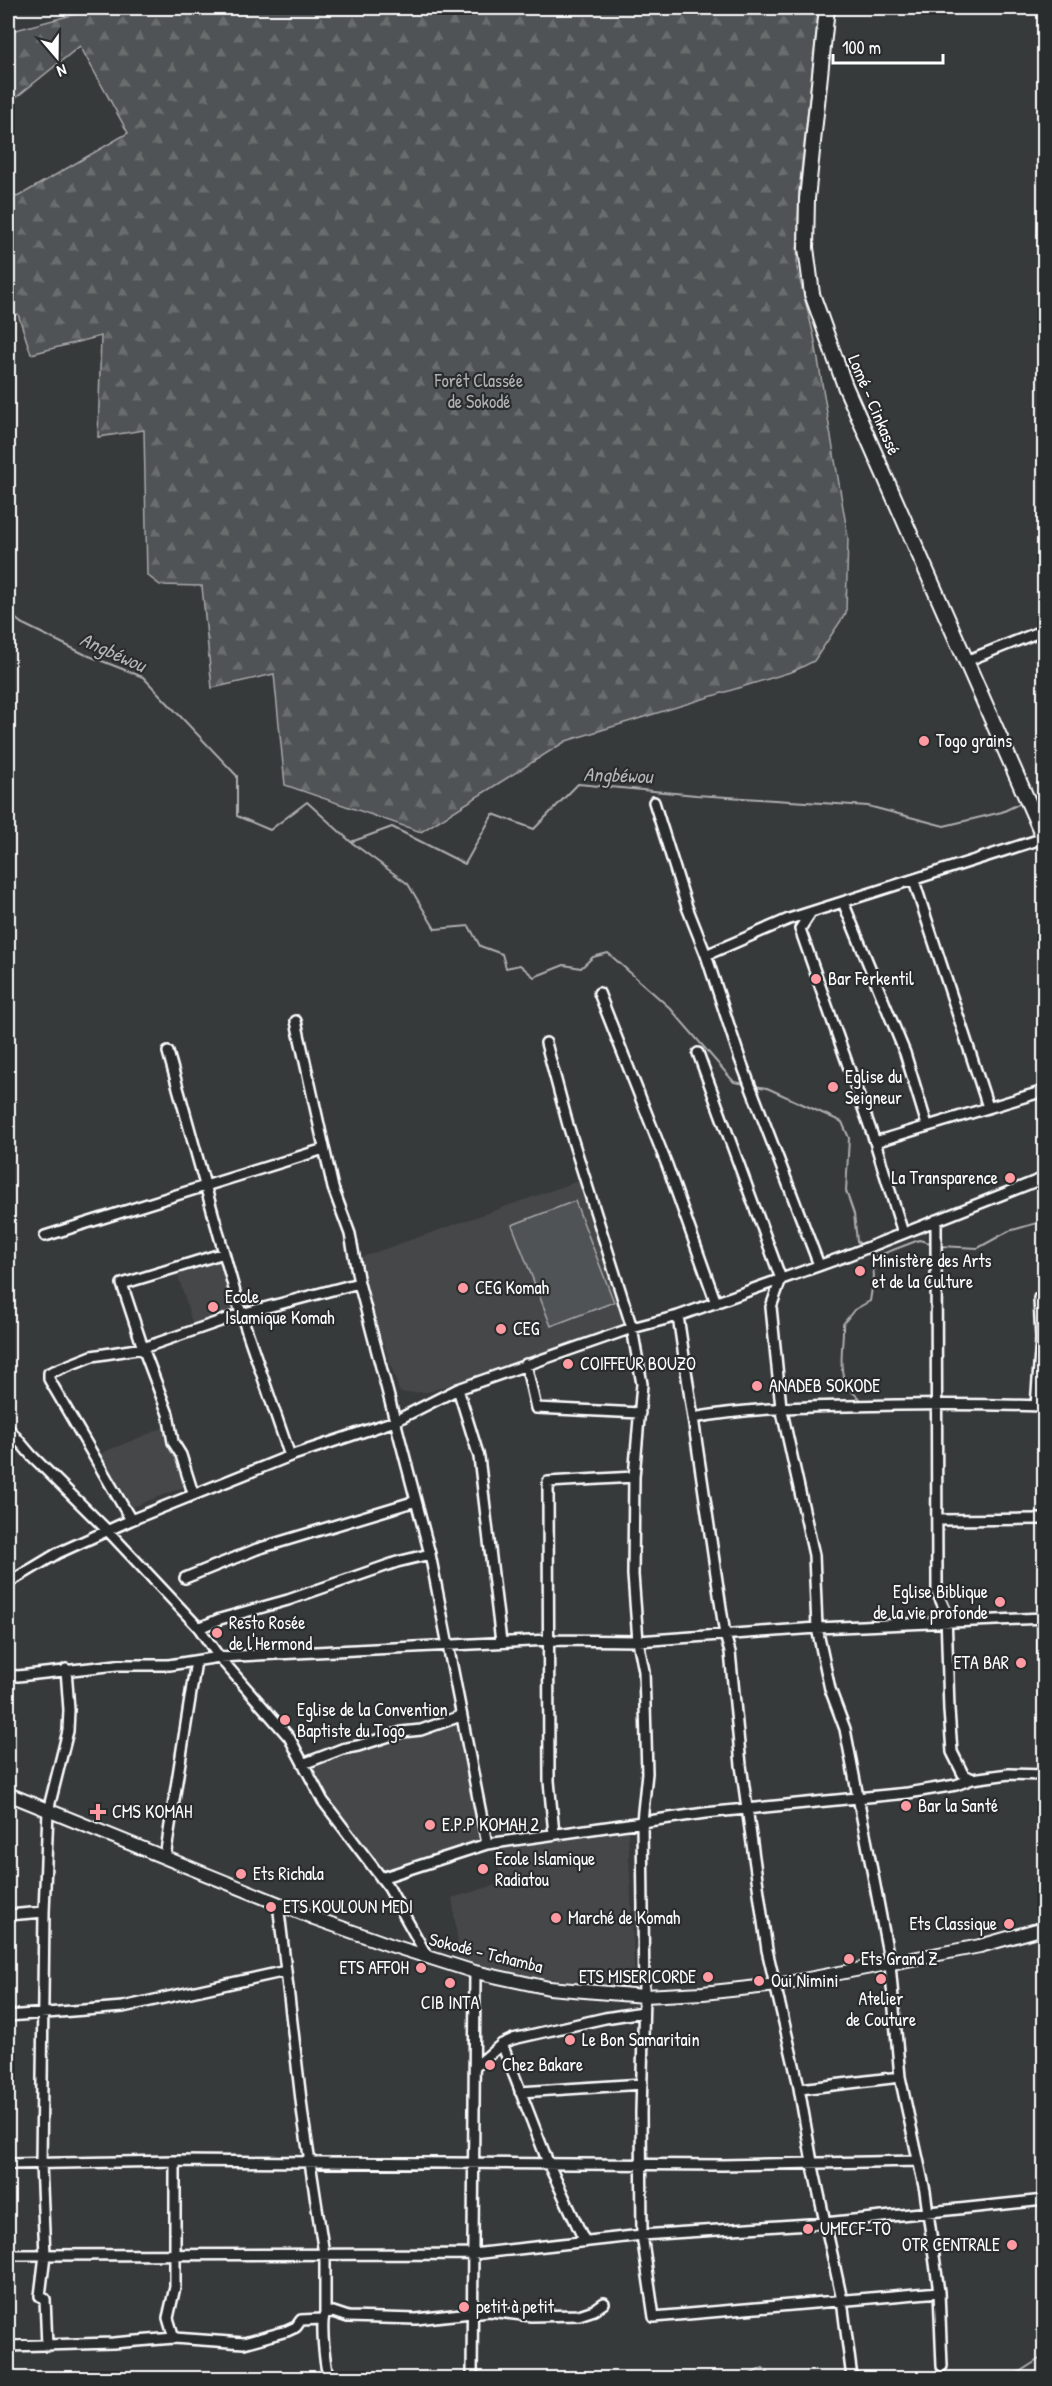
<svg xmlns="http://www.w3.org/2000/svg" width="1052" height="2386" font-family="'Patrick Hand',sans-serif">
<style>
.built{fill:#444748}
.forest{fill:url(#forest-firs);stroke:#a8a9aa;stroke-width:1.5}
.garden{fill:#505354;stroke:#a8a9aa;stroke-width:1.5}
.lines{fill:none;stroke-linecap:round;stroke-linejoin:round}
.stream{stroke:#adaeaf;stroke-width:2}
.minor-casing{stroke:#fff;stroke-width:14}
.major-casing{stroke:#fff;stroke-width:16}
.highway-casing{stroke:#fff;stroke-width:18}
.minor{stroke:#2a2d2e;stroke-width:9}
.major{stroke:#2a2d2e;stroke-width:12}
.highway{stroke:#2a2d2e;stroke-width:14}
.poi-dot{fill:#ff9aa2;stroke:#2a2d2e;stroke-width:2}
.labels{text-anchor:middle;stroke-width:4.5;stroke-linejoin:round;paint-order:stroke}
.park-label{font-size:18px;fill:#b0b2b2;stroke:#2a2d2e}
.street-label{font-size:18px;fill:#fff;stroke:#2a2d2e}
.poi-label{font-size:18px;fill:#fff;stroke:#2a2d2e;text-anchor:start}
.water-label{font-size:20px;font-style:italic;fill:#b4b5b5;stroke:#2a2d2e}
</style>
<defs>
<pattern id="forest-firs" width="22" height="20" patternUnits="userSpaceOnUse" patternTransform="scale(1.5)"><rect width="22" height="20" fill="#505354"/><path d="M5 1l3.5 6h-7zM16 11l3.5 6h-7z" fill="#6a6d6e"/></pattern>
</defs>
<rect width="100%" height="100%" fill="#373a3b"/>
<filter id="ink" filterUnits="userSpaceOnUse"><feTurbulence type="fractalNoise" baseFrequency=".0167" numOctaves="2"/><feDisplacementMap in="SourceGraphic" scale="12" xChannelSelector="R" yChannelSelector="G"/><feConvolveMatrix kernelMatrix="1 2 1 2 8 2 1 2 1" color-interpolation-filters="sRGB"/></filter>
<g filter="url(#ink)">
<path class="built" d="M578 1181 626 1325 428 1392 400 1393 370 1303 362 1257Z
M220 1259 236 1311 193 1326 177 1272Z
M165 1427 189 1485 130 1508 99 1454Z
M459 1723 479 1841 385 1872 330 1801 305 1764Z
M628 1831 635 1988 531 1977 460 1960 452 1898 502 1883 494 1847Z"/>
<path class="forest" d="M98 8H819L799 191 797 268 814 336 848 537 846 613 814 661 794 671 566 741 421 832 285 785 274 674 212 688 202 586 160 585 147 575 144 430 98 437 101 336 31 354 18 314 8 316V199L19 196 128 133 80 46 8 104V32Z"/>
<path class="garden" d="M575 1201 614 1302 551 1326 512 1225Z"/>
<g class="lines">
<path class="stream" d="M8 612 21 623 84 654 143 677 237 776V816L270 830 307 802 351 842 392 827 465 864 493 814 534 829 578 784 696 795 868 806 944 826 1002 812 1023 802
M1031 798 1044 790
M351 842 408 884 435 929 469 926 480 946 502 954 506 968 520 965 534 977 564 965 581 968 593 957 608 953 670 1008 734 1082 746 1084
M754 1086 767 1088 842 1122 849 1138 846 1191 854 1214 857 1241 862 1246
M940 1246 978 1248 1009 1231 1044 1221
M866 1251 872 1258 919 1240 934 1244
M865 1403C859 1398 851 1392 847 1386 837 1369 844 1343 843 1324L854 1310 870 1301 874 1276 872 1258
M743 2378 763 2368 773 2378
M1010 2378 1044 2356"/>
<defs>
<path id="minor" d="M966 661 1044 630
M654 802 687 907 706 955 740 1059 819 1265
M914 881 988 1107
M843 902 905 1053 927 1125
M811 912 800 929 875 1142 903 1233
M706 955 789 919 1044 838
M599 993 667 1165 716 1303
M296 1021 333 1188 350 1234 359 1283 430 1554 487 1844
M546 1043 568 1125 632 1328 642 1384 634 1477 633 1575 638 1641 644 1671 647 1773 642 1821 644 1996 641 2113 642 2235 654 2317 939 2292
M168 1052 241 1314 290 1456
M698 1053 781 1279 771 1307 781 1407 814 1555 817 1628 830 1689 845 1729 890 1964 900 2077 925 2191 939 2292 942 2366
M875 1142 1044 1091
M936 1220 937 1592 946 1612 949 1710 952 1752 963 1774 972 1779
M45 1236 324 1149
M678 1316 693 1418C744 1409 795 1407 848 1406 913 1404 979 1404 1044 1406
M526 1364 536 1408 640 1413
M458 1389 479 1457 501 1642
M1036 1406 1041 1339 1039 1298
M693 1418 725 1635 730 1652 741 1765 767 1950 798 2082 812 2162 842 2300 852 2378
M8 1428 31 1455 108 1531 199 1628 219 1657 289 1737 323 1801 389 1888 428 1958
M193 1493 181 1455 173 1442 168 1414 143 1348 122 1284 224 1253
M131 1520 49 1379V1373L92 1356 143 1348 241 1314 359 1283
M937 1520 1044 1519
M185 1578 257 1549 416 1501
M8 1583 58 1553 131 1520 290 1456 395 1421 458 1389 632 1328 678 1316 846 1256 1044 1178
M1043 1618 1044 1692
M199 1628 220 1619 288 1600 397 1562 430 1554
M8 1675 18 1676 117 1665H169L219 1657 549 1640 638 1641 817 1628 1044 1618
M303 1764 342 1749 358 1746 402 1732 421 1730 461 1716
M554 1834 549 1781 548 1482 634 1477
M165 1857 196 1661
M381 1878 487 1844 705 1813 908 1793 956 1785 972 1779 1009 1774 1044 1775
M8 1915 44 1912
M286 1971 303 2117 325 2260V2313
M8 2016 123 2007 286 1971 278 1903
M502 2044 549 2165 585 2242
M475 2067 502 2044 513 2039 605 2018 643 2012
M800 2089 900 2077
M520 2092 642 2084
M8 2164 175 2161 723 2165 918 2161
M8 2255 473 2254 642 2235 825 2223 1044 2200
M174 2338 168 2318 175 2287V2161
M8 2346 113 2343 174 2338 244 2343 287 2331 296 2327 301 2320 322 2319
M47 2346 45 2299 40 2296 45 2255 41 2164 44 1912 48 1811 68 1731 69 1710 66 1669
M329 2378C325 2368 320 2322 325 2313L333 2312 348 2317 416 2319 489 2311 531 2316 579 2315 594 2310 604 2303
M472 2378 475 1972"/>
<path id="major" d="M8 1794 314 1918 390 1945 475 1972 549 1988 644 1996 703 1993 777 1985 980 1946 1044 1928"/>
<path id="highway" d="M827 8 807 199 806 248 812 294 845 386 1044 838"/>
</defs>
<use href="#minor" class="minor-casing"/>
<use href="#major" class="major-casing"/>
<use href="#highway" class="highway-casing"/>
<use href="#minor" class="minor"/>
<use href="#major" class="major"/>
<use href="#highway" class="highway"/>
</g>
</g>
<g class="poi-dot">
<circle cx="924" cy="741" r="6"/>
<circle cx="816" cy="979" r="6"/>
<circle cx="833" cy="1087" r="6"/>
<circle cx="1010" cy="1178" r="6"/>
<circle cx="860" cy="1271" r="6"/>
<circle cx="463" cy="1288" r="6"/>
<circle cx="213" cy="1307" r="6"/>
<circle cx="501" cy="1329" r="6"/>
<circle cx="568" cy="1364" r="6"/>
<circle cx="757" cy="1386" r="6"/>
<circle cx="1000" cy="1602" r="6"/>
<circle cx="217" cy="1633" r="6"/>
<circle cx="1021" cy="1663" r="6"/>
<circle cx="285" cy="1720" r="6"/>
<circle cx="906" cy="1806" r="6"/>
<path d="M95 1803h6v6h6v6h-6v6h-6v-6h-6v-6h6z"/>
<circle cx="430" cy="1825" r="6"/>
<circle cx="483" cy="1869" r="6"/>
<circle cx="241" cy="1874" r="6"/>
<circle cx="271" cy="1907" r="6"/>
<circle cx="556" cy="1918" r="6"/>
<circle cx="1009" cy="1924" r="6"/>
<circle cx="849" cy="1959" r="6"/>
<circle cx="421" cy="1968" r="6"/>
<circle cx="708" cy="1977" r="6"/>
<circle cx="881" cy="1979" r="6"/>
<circle cx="759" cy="1981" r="6"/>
<circle cx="450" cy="1983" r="6"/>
<circle cx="570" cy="2040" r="6"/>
<circle cx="490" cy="2065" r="6"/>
<circle cx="808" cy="2229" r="6"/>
<circle cx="1012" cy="2245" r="6"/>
<circle cx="464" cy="2307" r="6"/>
</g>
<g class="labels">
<g class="park-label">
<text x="479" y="387">Forêt Classée<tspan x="479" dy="21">de Sokodé</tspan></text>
</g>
<g class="street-label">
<text transform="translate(874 405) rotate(67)" y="6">Lomé - Cinkassé</text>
<text transform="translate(486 1953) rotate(14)" y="6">Sokodé - Tchamba</text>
</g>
<g class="poi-label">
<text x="936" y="747">Togo grains</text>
<text x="828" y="985">Bar Ferkentil</text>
<text x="845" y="1083">Eglise du<tspan x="845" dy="21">Seigneur</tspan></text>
<text x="998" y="1184" text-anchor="end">La Transparence</text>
<text x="872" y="1267">Ministère des Arts<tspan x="872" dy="21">et de la Culture</tspan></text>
<text x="475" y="1294">CEG Komah</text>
<text x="225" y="1303">Ecole<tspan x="225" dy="21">Islamique Komah</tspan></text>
<text x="513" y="1335">CEG</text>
<text x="580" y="1370">COIFFEUR BOUZO</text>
<text x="769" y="1392">ANADEB SOKODE</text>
<text x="988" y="1598" text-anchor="end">Eglise Biblique<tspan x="988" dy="21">de la vie profonde</tspan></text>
<text x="229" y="1629">Resto Rosée<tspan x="229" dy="21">de l'Hermond</tspan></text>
<text x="1009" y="1669" text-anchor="end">ETA BAR</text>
<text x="297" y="1716">Eglise de la Convention<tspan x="297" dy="21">Baptiste du Togo</tspan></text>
<text x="918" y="1812">Bar la Santé</text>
<text x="112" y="1818">CMS KOMAH</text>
<text x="442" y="1831">E.P.P KOMAH 2</text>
<text x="495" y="1865">Ecole Islamique<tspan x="495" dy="21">Radiatou</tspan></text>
<text x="253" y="1880">Ets Richala</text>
<text x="283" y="1913">ETS KOULOUN MEDI</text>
<text x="568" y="1924">Marché de Komah</text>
<text x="997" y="1930" text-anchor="end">Ets Classique</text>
<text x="861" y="1965">Ets Grand Z</text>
<text x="409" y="1974" text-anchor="end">ETS AFFOH</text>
<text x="696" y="1983" text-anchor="end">ETS MISERICORDE</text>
<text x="771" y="1987">Oui Nimini</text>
<text x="881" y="2005" text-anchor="middle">Atelier<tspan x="881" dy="21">de Couture</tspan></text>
<text x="450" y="2009" text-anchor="middle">CIB INTA</text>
<text x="582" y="2046">Le Bon Samaritain</text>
<text x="502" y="2071">Chez Bakare</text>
<text x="820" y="2235">UMECF-TO</text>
<text x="1000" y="2251" text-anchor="end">OTR CENTRALE</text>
<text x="476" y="2313">petit à petit</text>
</g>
<g class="water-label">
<text transform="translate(113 652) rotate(24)" y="7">Angbéwou</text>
<text transform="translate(618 775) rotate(2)" y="7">Angbéwou</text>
</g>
</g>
<rect width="1052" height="2386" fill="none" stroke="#2a2d2e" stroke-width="30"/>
<rect x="15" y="15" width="1022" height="2356" fill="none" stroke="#fff" stroke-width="2" filter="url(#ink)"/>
<g transform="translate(57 57) rotate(160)" stroke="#2a2d2e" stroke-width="4.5" paint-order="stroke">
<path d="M0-4.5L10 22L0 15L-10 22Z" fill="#ffffff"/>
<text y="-9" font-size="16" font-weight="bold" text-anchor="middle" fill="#ffffff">N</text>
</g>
<path d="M833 54v9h110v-9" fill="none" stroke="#ffffff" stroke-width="3"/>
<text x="842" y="54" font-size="18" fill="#ffffff" stroke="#2a2d2e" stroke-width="4.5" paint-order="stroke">100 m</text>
</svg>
